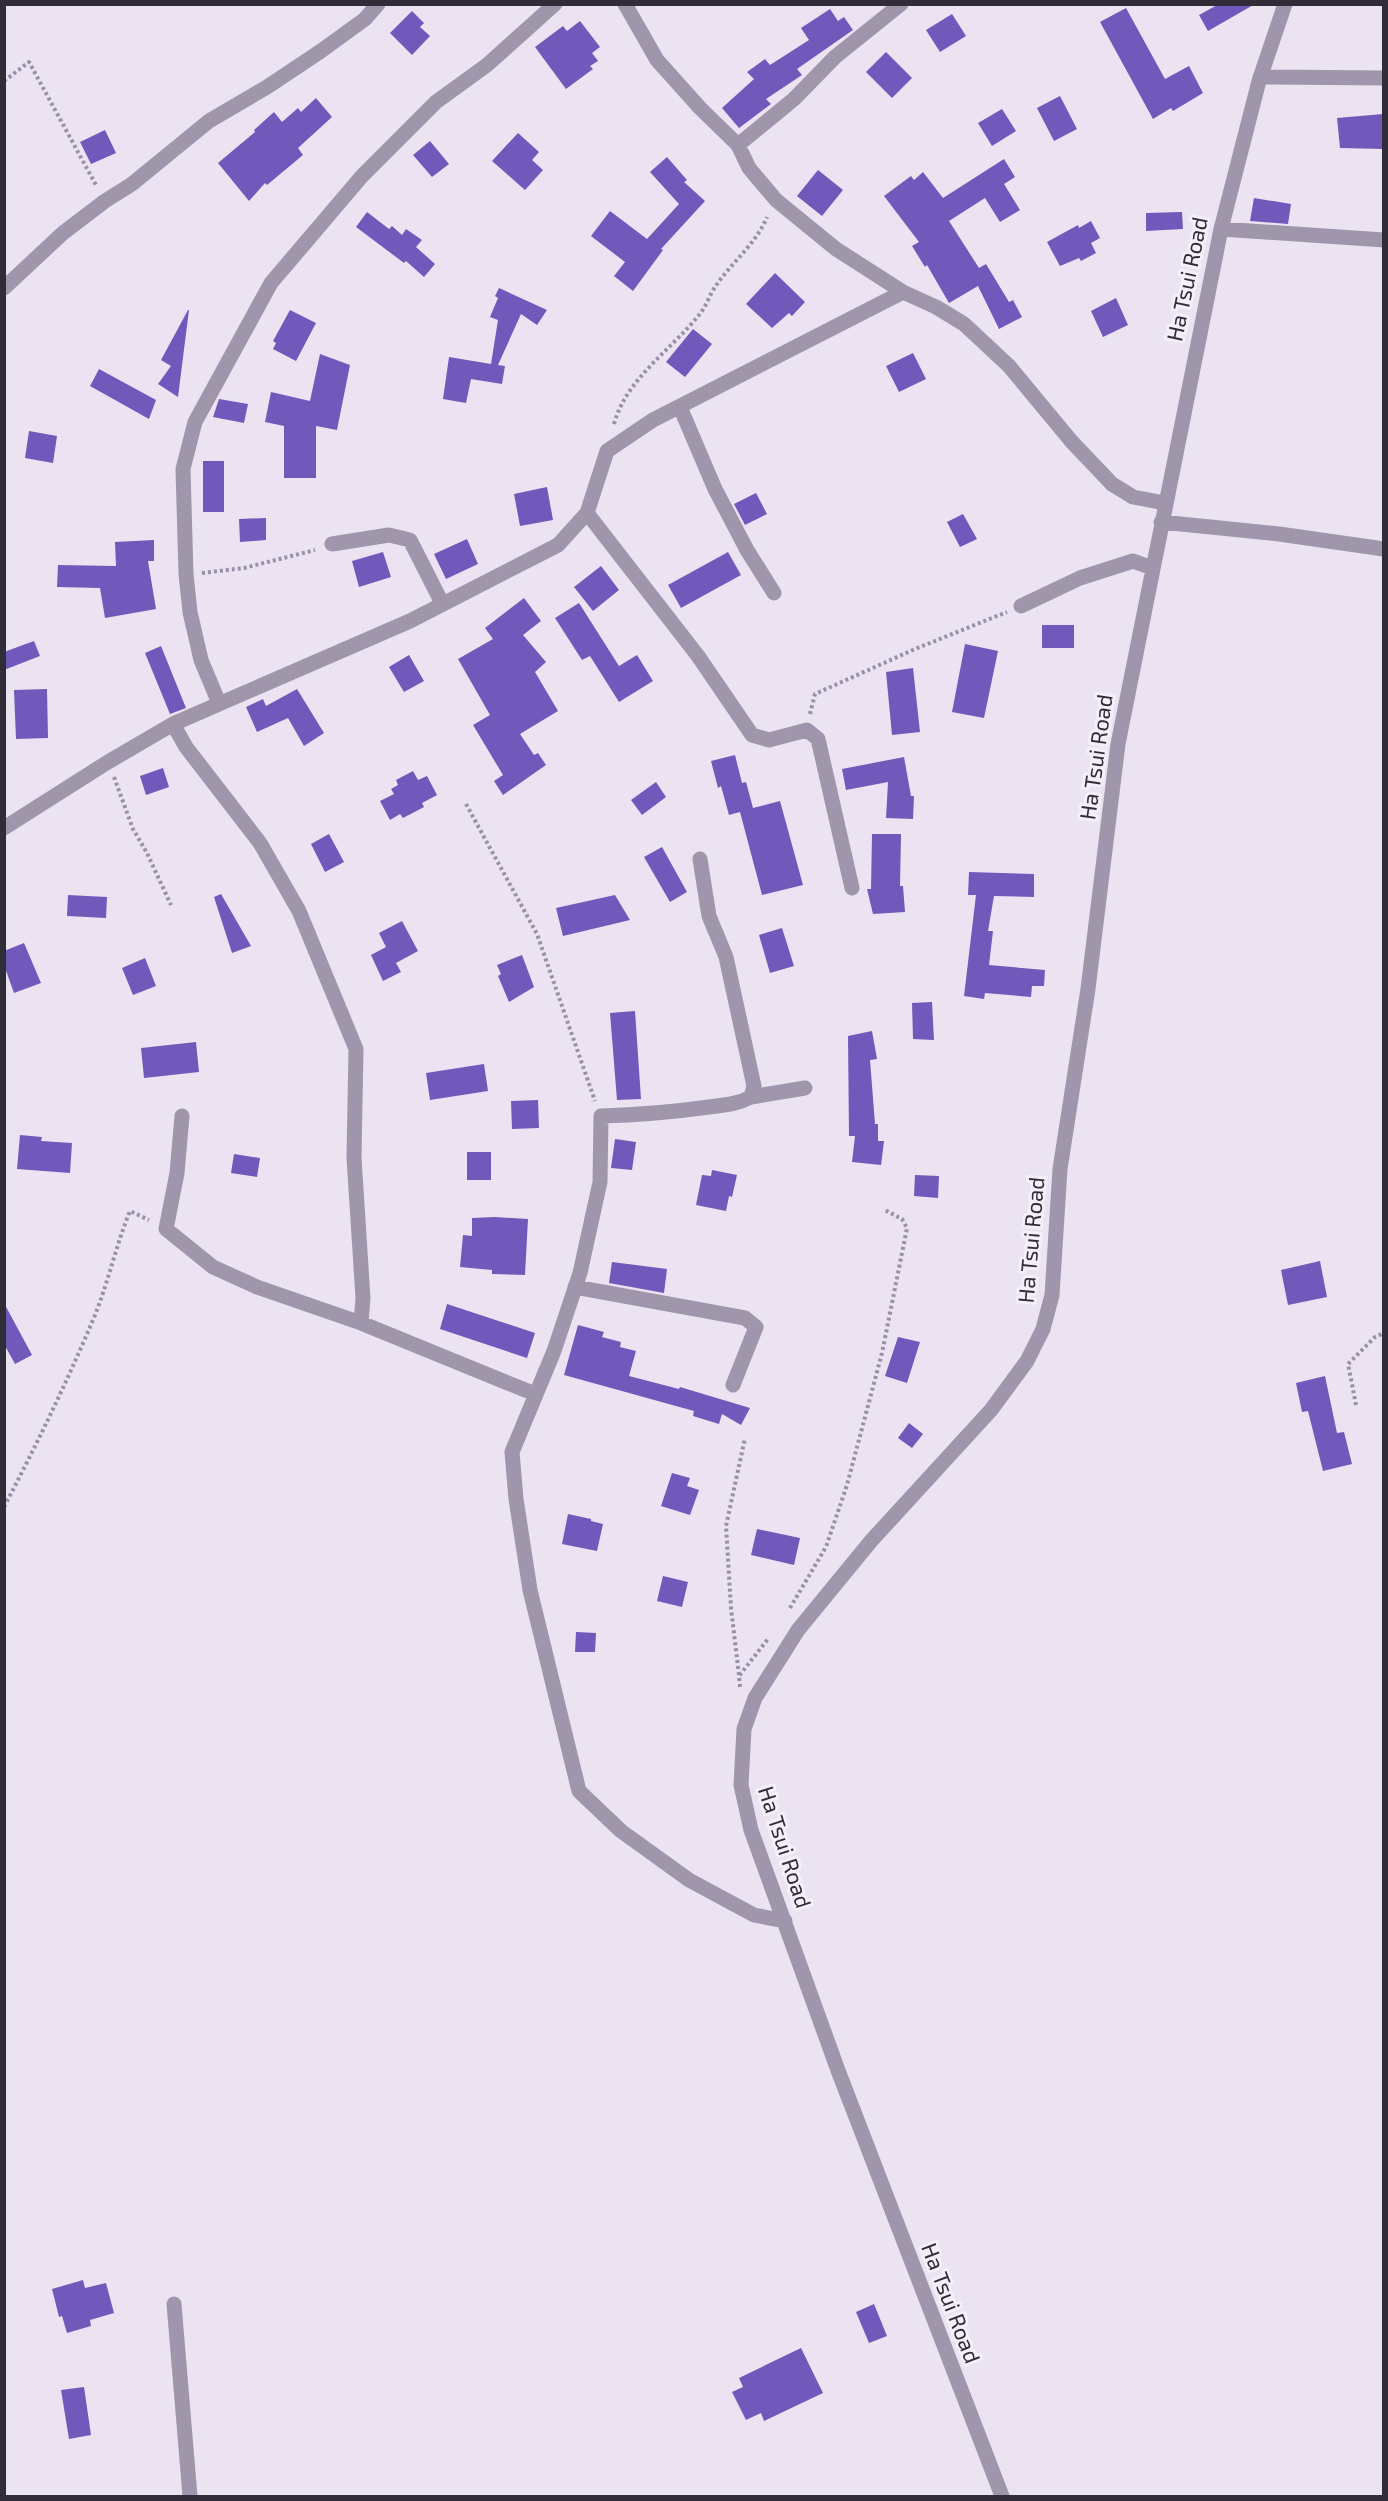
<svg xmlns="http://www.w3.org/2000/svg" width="1388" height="2501" font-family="'Exo 2',sans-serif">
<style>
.building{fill:#7059ba}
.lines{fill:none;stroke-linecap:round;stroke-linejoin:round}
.path{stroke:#998fa9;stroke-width:4;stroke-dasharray:3 3;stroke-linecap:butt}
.minor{stroke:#9f96ac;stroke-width:15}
.labels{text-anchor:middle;stroke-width:6;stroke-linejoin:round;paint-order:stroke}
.street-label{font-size:22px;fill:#302d39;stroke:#f5eff9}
</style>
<rect width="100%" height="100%" fill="#ebe3f2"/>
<path class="building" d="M1219 4H1255L1208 31 1199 15Z
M1126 8 1165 79 1189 66 1203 93 1173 111 1171 108 1153 119 1100 22Z
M830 9 838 21 844 17 853 30 797 69 802 75 766 99 771 104 739 128 722 108 754 79 747 72 765 59 770 65 809 40 801 28Z
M412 11 424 23 420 27 430 36 412 55 390 33Z
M952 14 966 36 940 52 926 30Z
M580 21 600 47 592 53 598 61 590 66 593 69 566 89 535 47 563 26 567 31Z
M886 52 912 78 892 98 866 72Z
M1060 96 1077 129 1054 141 1037 108Z
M316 98 332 117 298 148 303 155 267 185 265 183 249 201 218 163 255 132 254 130 274 112 282 122 298 108 301 112Z
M1002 109 1016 131 992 146 978 123Z
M1383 114V149L1340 148 1337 118Z
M105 130 116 153 91 164 80 142Z
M518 133 539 152 532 160 543 170 525 190 492 161Z
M430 141 449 164 432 177 413 155Z
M667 157 687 180 684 182 705 201 661 249 663 250 633 291 614 276 625 262 591 236 610 211 647 239 679 204 650 172Z
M1004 159 1015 177 1004 184 1020 210 1000 222 985 198 949 221 979 268 986 264 1009 302 1013 300 1022 317 999 329 978 286 949 303 927 265 925 267 912 246 919 242 884 196 911 176 914 180 923 172 943 198Z
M818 170 843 190 822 216 797 196Z
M1254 198 1291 204 1288 224 1250 221Z
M367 212 389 229 392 226 402 235 406 229 422 240 416 247 435 264 424 277 406 261 404 263 356 227Z
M1182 212 1183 229 1146 231V213Z
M1091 221 1100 238 1091 243 1096 253 1081 261 1079 258 1060 266 1047 242 1078 225 1079 228Z
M775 273 805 302 792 316 789 313 772 328 746 304Z
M499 288 547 310 537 325 521 314 498 365 505 366 502 384 471 379 466 403 443 399 449 357 491 364 498 320 490 317 498 298 495 296Z
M1116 298 1128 325 1103 337 1091 311Z
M188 310H189L178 397 158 384 171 366 161 360Z
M290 310 316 323 296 361 273 349 276 343 273 341Z
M693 329 712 344 685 377 666 362Z
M913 353 926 379 899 392 886 366Z
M320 354 350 365 337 430 316 426V478H284V426L265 422 271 392 310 401Z
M99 369 156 400 149 419 90 386Z
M219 399 248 404 244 423 213 417Z
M29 431 57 436 53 463 25 458Z
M203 461H224V512H203Z
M547 487 553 520 520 526 514 494Z
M756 493 767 514 745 525 734 504Z
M963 514 977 539 960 547 947 522Z
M266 518V540L240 542 239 519Z
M467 539 478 564 446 579 434 554Z
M154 540V561H148L156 609 105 618 100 588 57 587 58 565 116 566 115 542Z
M383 552 391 577 359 587 352 561Z
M728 552 741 575 681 608 668 585Z
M601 566 619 590 593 611 574 587Z
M524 598 541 621 523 635 546 662 535 672 558 711 520 734 534 755 538 753 546 765 503 795 494 781 503 775 473 725 490 715 458 659 493 639 485 628Z
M579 603 619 666 637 655 653 681 619 702 590 656 582 660 555 618Z
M1042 625H1074V648H1042Z
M34 641 40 656 4 670V652Z
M965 644 998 651 984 718 952 712Z
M161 646 186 708 170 714 145 653Z
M409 655 424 681 404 692 389 667Z
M913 668 920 732 892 735 886 672Z
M47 689 48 738 16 739 14 690Z
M297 689 324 733 304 746 288 718 257 732 246 707 263 699 266 706Z
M735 755 742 783 746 782 753 808 780 801 803 885 762 895 740 812 729 815 721 786 718 788 711 761Z
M904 757 911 796H914L913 819 886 818 888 782 846 790 842 769Z
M163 768 169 787 146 795 140 776Z
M413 771 418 780 427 776 437 795 422 803 424 807 403 818 400 814 390 820 380 801 394 794 391 789 398 785 396 780Z
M656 782 666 797 642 815 631 800Z
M329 834 344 862 325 872 311 844Z
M872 834H901L900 886H903L905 912 873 914 867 889H871Z
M662 847 687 892 670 902 644 857Z
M969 872 1034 874V897L994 896 988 931H993L989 965 1045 970 1044 986H1032L1031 997 985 993 984 999 964 996 976 895H968Z
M221 894 251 946 232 953 214 897Z
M68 895 107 897 106 918 67 916Z
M615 895 630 920 563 936 556 908Z
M402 921 418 951 396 963 401 972 383 981 371 955 386 947 379 933Z
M782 928 794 966 770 973 759 935Z
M24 943 41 983 14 993 4 965V951Z
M522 955 534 987 509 1002 498 976 501 974 497 965Z
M145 958 156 986 133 995 122 968Z
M932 1002 934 1040 913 1039 912 1003Z
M635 1011 641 1099 617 1100 610 1013Z
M872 1031 877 1059 870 1060 875 1124H878V1141H884L881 1165 852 1162 855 1136H849L848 1036Z
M196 1042 199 1072 144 1078 141 1048Z
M484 1064 488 1091 430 1100 426 1073Z
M538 1100 539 1128 512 1129 511 1101Z
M20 1135 42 1137 41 1141 72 1143 70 1173 17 1169Z
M615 1139 636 1142 632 1170 611 1168Z
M467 1152H491V1180H467Z
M234 1154 260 1158 257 1177 231 1173Z
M712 1170 737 1175 732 1197 729 1196 726 1211 696 1205 702 1175 711 1176Z
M915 1175 939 1176 938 1198 914 1196Z
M495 1217 528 1219 525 1275 492 1274V1270L460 1267 463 1235 472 1236V1218Z
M1320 1261 1327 1297 1288 1305 1281 1270Z
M612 1262 667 1269 664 1293 609 1283Z
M4 1303 32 1355 15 1364 4 1344Z
M447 1304 535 1333 527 1358 440 1329Z
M578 1325 604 1332 602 1337 621 1342 620 1347 636 1351 629 1376 679 1389 680 1387 750 1408 741 1425 722 1414 719 1424 693 1416 694 1411 564 1375Z
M898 1337 920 1342 907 1383 885 1376Z
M1325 1376 1337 1433 1344 1432 1352 1464 1323 1471 1308 1411 1302 1412 1296 1383Z
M909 1423 923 1434 912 1448 898 1438Z
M672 1473 690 1478 687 1486 699 1490 690 1515 661 1506Z
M568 1514 591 1519V1521L603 1524 597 1551 562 1544Z
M757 1529 800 1538 794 1565 751 1555Z
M663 1576 688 1582 682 1607 657 1601Z
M576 1632 596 1633 595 1652H575Z
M83 2280 85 2288 106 2283 114 2313 90 2320 91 2326 67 2333 62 2316 59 2317 52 2289Z
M874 2304 887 2336 869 2343 856 2312Z
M801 2348 823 2393 764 2421 761 2413 746 2420 732 2392 743 2387 739 2378Z
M84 2387 91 2435 69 2439 61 2390Z"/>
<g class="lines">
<path class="path" d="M4 81 29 62 97 187
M614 424C626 379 671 350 699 315 706 307 709 296 715 287 731 263 756 244 767 217
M202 573 244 568 315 550
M810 714 815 694 915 649 1007 612
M114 777 133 829 147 853 171 905
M466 804 537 934 595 1101
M1356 1405 1348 1364 1375 1337 1384 1333
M4 1507C37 1444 68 1380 95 1315 109 1280 116 1245 130 1211L149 1220
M790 1608 826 1547 847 1485 882 1353 907 1228 902 1219 885 1210
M739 1675 731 1608 726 1526 745 1438
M740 1687 739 1676 768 1639"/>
<path class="minor" d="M625 4 657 60 700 108 738 145 749 168 776 200 836 249 903 292
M1260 77 1384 78
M738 145 794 99 835 57 901 4
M1221 229 1384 240
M4 288 63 233 105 201 132 184 209 121 267 87 321 51 365 19 378 4
M680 407 715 489 747 550 774 593
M587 513 698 656 752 735 769 740 807 730 818 739 852 888
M1161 522 1279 534 1384 549
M332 544 389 535 410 540 442 603
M1021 606 1080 578 1133 561 1152 568
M219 703 201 660 190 612 186 574 183 469 195 422 271 283 362 176 436 102 487 65 555 4
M173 724 186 747 260 843 299 911 356 1049 354 1158 363 1298 361 1323
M4 828 108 762 173 724 410 621 558 545 587 513 607 451 653 420 903 292 936 307 964 324 1009 366 1072 442 1112 484 1133 497 1165 503
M700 859 709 916 726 957 754 1086 751 1097C738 1104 724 1105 709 1107 673 1112 637 1115 601 1116L600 1182 580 1273 554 1351 512 1452 516 1499 530 1590 579 1791 621 1831 689 1880 754 1915 785 1921
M751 1097 805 1088
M182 1116 177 1173 166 1229 213 1267 257 1287 361 1323 535 1394
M575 1287 745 1318 756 1327 733 1385
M174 2304 190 2496
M1002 2496 839 2073 751 1830 741 1785 744 1729 755 1698 798 1630 871 1541 991 1410 1027 1361 1043 1329 1052 1295 1060 1169 1088 989 1118 744 1221 229 1259 81 1285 4"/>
</g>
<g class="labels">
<g class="street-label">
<text transform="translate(1187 279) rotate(-78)" y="8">Ha Tsui Road</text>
<text transform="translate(1096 757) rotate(-82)" y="8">Ha Tsui Road</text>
<text transform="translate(1031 1240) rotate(-85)" y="8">Ha Tsui Road</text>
<text transform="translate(785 1847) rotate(72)" y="8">Ha Tsui Road</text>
<text transform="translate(951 2303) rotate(69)" y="8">Ha Tsui Road</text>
</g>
</g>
<rect width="1388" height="2501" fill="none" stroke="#302d39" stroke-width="12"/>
</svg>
